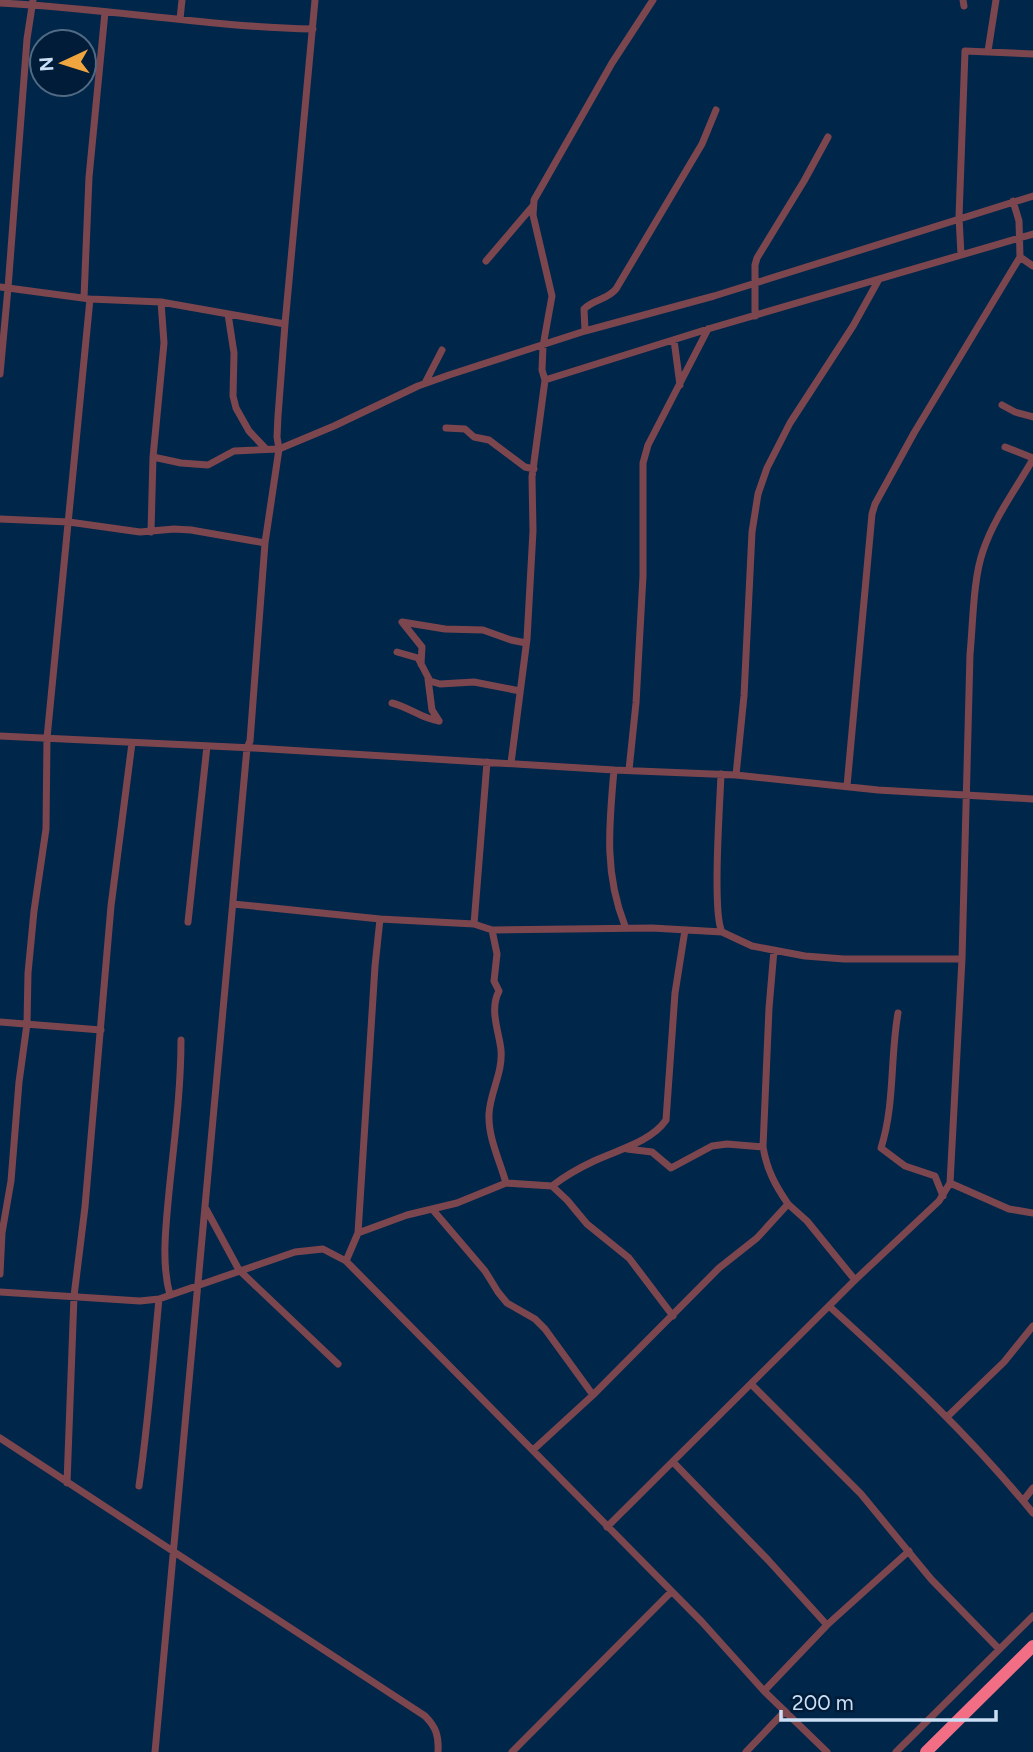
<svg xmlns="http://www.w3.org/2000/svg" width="1033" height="1752" font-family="Figtree,sans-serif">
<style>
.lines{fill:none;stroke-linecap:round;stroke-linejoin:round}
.street{stroke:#7c464e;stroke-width:7}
.highway{stroke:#f16e85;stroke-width:12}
</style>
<rect width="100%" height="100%" fill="#00264a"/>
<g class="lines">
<path class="street" d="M33 0 27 39 8 288 90 299 161 302
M963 0 964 6
M0 3C105 8 209 27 313 29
M180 19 182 0
M988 51 996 0
M961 255 959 217 965 51 1033 54
M1020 257 1033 266
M486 261 532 207
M0 287 8 288 0 374
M84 298 89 177 105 12
M228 314 234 353 233 396 236 408 249 431 265 448
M755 316V265L757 258 804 181 828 137
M585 331 584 309C594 299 607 300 616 289L702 144 716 110
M674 340 680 385
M545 380 542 370 543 346 552 296 533 215 534 200 612 63 653 0
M425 383 442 350
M1002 405 1015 412 1033 417
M446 428 465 429 474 437 489 440 525 467 534 469
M1005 447 1033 458
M153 457 181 463 208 465 234 451 279 449 334 426 418 386 449 375 585 331 714 296 1033 196
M0 519 69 522 140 532 174 529 191 530 265 543
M151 532 153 457 164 343 161 302 285 324
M397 652 418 658 430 681 440 684 474 682 520 691
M421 664 422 647 402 622 445 629 483 630 511 640 526 643
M428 679 432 710 439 721
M392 703C409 707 422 719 439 721
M0 736 253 748 614 770 736 775 878 790 1033 799
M511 763 527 639 533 531 532 477 545 380 708 329 1033 234
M614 770C609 826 604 873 625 926
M629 770 636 703 643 576V463L648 445 708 329
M721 774C720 803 712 913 722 932
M736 775 744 696 752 532 758 494 767 468 790 423 853 326 878 281
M847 786 872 514 875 504 914 433 1020 257 1019 221 1013 201
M233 904 380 919 375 966 358 1233 346 1261
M380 919 474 924 492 930 652 928 722 932 752 946 805 956 844 959H962
M188 922 207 746
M474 924 487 762
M492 930 497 954 494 981 499 991C489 1010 499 1031 501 1050 503 1073 490 1092 489 1114 488 1138 500 1161 506 1183
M774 950 769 1008 763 1147C767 1170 775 1185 788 1204
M898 1013C890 1058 895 1104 881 1148L905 1166 935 1176 943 1196
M0 1022 101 1030
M627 1149 652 1152 671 1168 712 1146 727 1144 763 1147
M950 1183 1009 1209 1033 1213
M552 1186C565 1176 579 1168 594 1161 617 1150 651 1142 666 1120L675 993 685 930
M206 1209 239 1270 338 1364
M433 1210 485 1271 498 1292 507 1303 535 1319 545 1329 593 1395
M358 1233 407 1215 457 1203 506 1183 552 1186 567 1200 587 1224 629 1258 673 1316
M0 1274 2 1233 11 1181 19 1082 27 1024 28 973 34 911 46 829 47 738 90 299
M0 1292 140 1301 159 1299 295 1252 323 1249 346 1261 702 1622 764 1691 827 1752
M170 1295C161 1263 166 1225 169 1192 174 1142 181 1091 181 1040
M830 1307C903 1373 971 1437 1033 1513
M752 1385 861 1494 931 1579 999 1649
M948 1416 1004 1362 1033 1326
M0 1438 425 1716C436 1727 439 1736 438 1752
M533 1450 593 1395 719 1268 757 1238 788 1204 807 1221 855 1280
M673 1462 768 1560 827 1625
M67 1483 74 1296 85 1207 111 906 132 743
M139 1486C148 1424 153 1361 159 1299
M1023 1501 1033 1488
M607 1527 855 1280 939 1201 950 1183 962 959 970 654C973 624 973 579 983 551 994 518 1016 489 1033 459
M764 1691 827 1625 909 1551
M155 1752 247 748 250 741 265 543 279 449 277 437 278 416 285 324 315 0
M512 1752 671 1592
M746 1752 785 1711
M896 1752 1033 1616"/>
<path class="highway" d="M926 1752 1033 1646"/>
</g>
<g transform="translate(63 63) rotate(266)"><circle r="33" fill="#011c38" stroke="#516a84" stroke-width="2"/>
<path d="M0-5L12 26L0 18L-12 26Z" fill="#f0a63f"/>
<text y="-10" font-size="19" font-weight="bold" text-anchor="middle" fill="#cadff6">N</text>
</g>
<path d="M781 1710v10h215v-10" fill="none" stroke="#cadff6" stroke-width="3.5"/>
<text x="792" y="1710" font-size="21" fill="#cadff6" stroke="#011c38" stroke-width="5" paint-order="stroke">200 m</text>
</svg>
